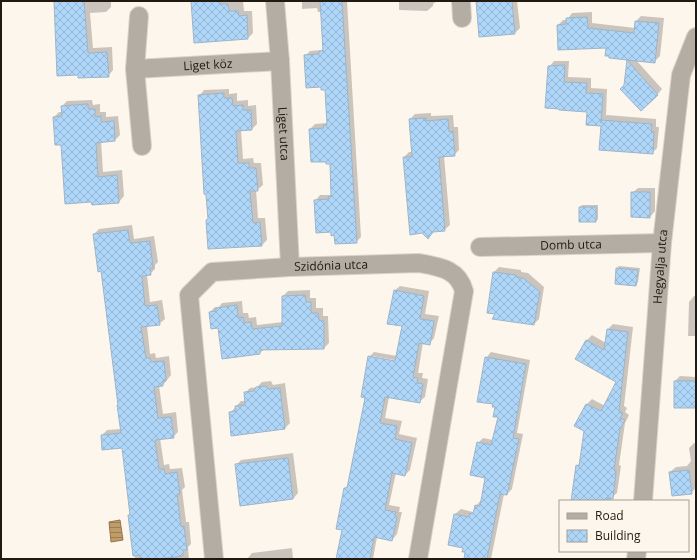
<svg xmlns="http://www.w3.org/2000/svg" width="697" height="560" font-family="'Open Sans',sans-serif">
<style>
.water{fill:url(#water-rules);stroke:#90754f}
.shadow{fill:#0003;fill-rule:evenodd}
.building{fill:url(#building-cross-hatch);stroke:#9fb5c8}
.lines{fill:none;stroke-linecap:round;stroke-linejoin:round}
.street-casing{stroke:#dad3ca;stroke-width:20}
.street{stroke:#b4ada3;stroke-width:18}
.labels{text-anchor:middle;stroke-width:3.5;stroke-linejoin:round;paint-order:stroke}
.street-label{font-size:12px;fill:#201a12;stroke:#fdf6ed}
</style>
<defs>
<pattern id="water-rules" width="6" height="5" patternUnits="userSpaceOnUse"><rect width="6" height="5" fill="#c09c69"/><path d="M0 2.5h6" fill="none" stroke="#9c7e55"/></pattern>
<pattern id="building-cross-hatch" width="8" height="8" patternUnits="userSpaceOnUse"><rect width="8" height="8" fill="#add6f8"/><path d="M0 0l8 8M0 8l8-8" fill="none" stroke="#95b7d4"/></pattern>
</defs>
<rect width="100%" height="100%" fill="#fdf6ed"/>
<path class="water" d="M120 520 123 540 111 542 109 522Z"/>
<path class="shadow" d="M55 1H111V7L106 12 90 13 93 48 112 47 113 70 108 76 79 77Z
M192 1H243L244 11H252L253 33 248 38Z
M302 1H347L361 237 356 242 335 234 332 231 315 201 320 195H332L331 163 310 129 315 124 326 123 328 122 326 89 322 86 305 56 310 51 322 50 323 48 321 12H318L317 8 302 9Z
M394 1H437L433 4V6L427 11 399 10V2H394Z
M477 1H517L520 28 515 33Z
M592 12V23L635 28 636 21 641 16 664 18 660 56 654 62 636 60 662 89 657 95 625 85 628 60 629 59 607 47 558 25 563 20H567L572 13Z
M554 61H569L568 77 591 78V88L607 89 606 116 607 115 656 119V127H659L657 148 652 153 602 125 588 111 549 67Z
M229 89V94L237 93V101L248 100V106L256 105 257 124 252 129 241 130 243 159 253 158 254 163H261L263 185 257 190H256L258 218H265L267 240 262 245 209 218 199 96 204 90Z
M92 100 93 105 100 104V112H106V117L118 116 120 135 115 140 101 141 103 172 122 170 124 196 119 202 62 144 54 117 59 112H63L62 106 67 101Z
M431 113V116L453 115 454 127H458L459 150 454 155 444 156 450 225 444 230 404 157 409 152H413L410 119 415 114Z
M638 188H655V211L650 217 632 193Z
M582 205H598V219L596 221 580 207Z
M132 225 134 239 154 236 158 262 155 265V269L150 274 147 275 150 302 162 300 165 319 159 324 147 326 150 354 155 353 156 358 169 356 171 375 163 385 159 386 163 414 176 412 178 432 173 437 160 438 164 465 169 464 170 469 182 468 185 487 182 490 186 522H189L191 544 188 547 189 559H135L129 515 131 513 123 447 102 435 107 430 121 429 102 270 94 234 99 229Z
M619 266 640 268 638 282 636 285 617 268Z
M499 267 521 270V272L528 273 544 287 539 319 534 324 496 313 494 272Z
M400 286 429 291 425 314 439 316 434 338 429 344 423 342 418 373H423L422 378 428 379 425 397 419 402 389 397 385 418 402 421 399 434 417 438 410 470 405 475 396 473 389 505 400 507 399 512H402L397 534 392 540 377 537 373 559H337L343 530 345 488 348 485 366 397 369 357 374 352 397 356 403 325 394 291ZM372 356 400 361V363L372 358Z
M310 290V298H316V308H323V316H328L329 343 324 348 264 349 260 353 219 327 210 312 215 307H219L222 303 242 301 243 313H248L249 318 256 317 257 325 283 322V296L288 291Z
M694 296H696V336H688L689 302Z
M613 324 633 327 624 406 627 408 625 412 629 415 625 423 619 465 621 466 617 493 611 498V501H572L577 466 580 462 585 430 576 426 587 404 592 399 605 406 617 381 576 359 587 340 592 335 606 343 608 329Z
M491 352 530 360 517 433 523 434 512 489 507 494H504L491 559H465L467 552 464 547 449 545 455 514 461 509 473 512 475 509 476 506 481 500 486 477 478 443 483 438 493 440 499 417 486 358Z
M680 376 696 377V407L675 381Z
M271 381 273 385 285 383 290 423 285 428 230 413 241 401H246L245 393 250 388 257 387 262 382Z
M694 443H696V488L691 493 670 472 676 467 687 466 691 461 689 448Z
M293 453 298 493 293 499 236 465 241 460Z
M292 548 293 559H247L252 553Z"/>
<path class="building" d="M54 1H84L88 53 107 52 109 77 78 78V75L57 76Z
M191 1H220V4H228L229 11H238L239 16 247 15 248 39 194 43Z
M320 1H342L357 243 335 244 334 235 331 236V232L316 233 314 200 329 199 328 197 331 196 330 164H326V162H311L309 129 324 128 323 125H327L325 90H321V87L306 88 304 55 319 54V51H323Z
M476 1H512L515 34 479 37Z
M587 17 588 28 634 33 635 21 659 23 655 63 609 58V56H605L606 48 558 50 557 25 566 24V18Z
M627 60 658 95 641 111 620 89 624 85Z
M565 65 564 82 587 83 586 93 603 94 601 123V120L652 124 651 131 654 132 653 154 599 150 601 126 586 125 587 112 559 110V109L545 108 548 66Z
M224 93V98H232L233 106 243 105V110H251L252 130 236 131 238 163H249V168H256L258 191H250L253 223 260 222 262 246 208 249 206 220 208 219 206 195 204 194 198 95Z
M88 104V109H95V117L101 116V122L114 121 115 141 96 143 98 177 117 175 119 203 92 205 91 202 65 204 61 145H55L53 117 62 116 61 106Z
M426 118V121L448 119 449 132 453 131 455 156 439 157 445 231 433 232 428 239 422 233 410 235 403 157H412L409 119Z
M631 192H650V218L631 217Z
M579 207H596V222H579Z
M128 230 130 243 150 241 153 268H150L151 275 142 276 145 306 157 305 160 325 141 327 146 358H150L151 362 164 361 166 381H163V386L154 387 158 418 171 417 174 438 155 440 159 469H164L165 474 177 472 180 494H177L181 527 184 526 187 550H183V556L159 559H141L140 555 133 556 128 515H130L122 448 102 450 101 435 121 433 117 405H118L101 271 98 272 93 234Z
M616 268 638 270 636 286 615 284Z
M493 272 516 275V277L523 278 540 292 534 325 492 319 495 314 487 313Z
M394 290 424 296 420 319 434 321 430 345 419 343 413 377 418 378 417 383 423 384 420 403 385 397 380 423 397 426 395 439 412 443 405 476 392 473 385 510 396 512 395 517H397L392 541 374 537 370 559H336L342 530 336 529 344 488H347L365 398 361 397 368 356 395 361 402 326 387 324Z
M305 295 306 302H311V313H318L319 320 324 321V349L260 350V354L222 359 218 328 211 329 209 312 216 311V308L237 305 238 318 243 317 244 323 251 322 252 329 282 326V296Z
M607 329 628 332 619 411 623 413 620 418 625 420 620 429 614 470 616 471 613 499 607 498V501H571L576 465 579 466 584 431 574 426 586 404 601 411 616 382 575 359 586 340 604 350Z
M485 357 526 364 513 438 519 439 507 495 500 494 487 559H464L465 552H462L463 548 448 545 454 514 469 517 470 513 473 514 475 505 480 506 485 478 470 475 477 442 491 445 498 417H493L495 407H492L493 404 477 402Z
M674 381H696V408H674Z
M266 386 268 389 280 388 285 429 231 436 229 412 236 411 235 406 245 405 244 392 254 391 256 387Z
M288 458 293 499 240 506 235 464Z
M689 470 692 494 672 496 669 472Z"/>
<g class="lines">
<defs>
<g id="street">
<path id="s1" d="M275 1 280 61 290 267"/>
<path d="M461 1 462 18"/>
<path d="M139 16 135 69 142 146"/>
<path id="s2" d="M135 69 280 61"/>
<path id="s3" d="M480 247 662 243"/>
<path id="s4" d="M643 501 662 243 681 75 696 37"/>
<path id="s5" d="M214 559 189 295 212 272 290 267 419 263C440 267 458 269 464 291L418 559"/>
<path d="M636 559 637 551"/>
</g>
</defs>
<use href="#street" class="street-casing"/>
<use href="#street" class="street"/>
</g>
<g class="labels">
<g class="street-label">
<text dy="4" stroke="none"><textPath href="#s2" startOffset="73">Liget köz</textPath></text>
<text dy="4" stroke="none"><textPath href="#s1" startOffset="133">Liget utca</textPath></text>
<text dy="4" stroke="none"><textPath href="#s3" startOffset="91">Domb utca</textPath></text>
<text dy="4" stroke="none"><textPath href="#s5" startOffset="417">Szidónia utca</textPath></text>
<text dy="4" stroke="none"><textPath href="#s4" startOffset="235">Hegyalja utca</textPath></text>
</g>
</g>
<rect width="697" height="560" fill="none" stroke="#201a12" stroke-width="4"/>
<rect x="559" y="500" width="130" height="52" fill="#fdf6ed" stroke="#a59e95"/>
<rect x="567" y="513" width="20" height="6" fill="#b4ada3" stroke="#a59e95"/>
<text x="595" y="520" font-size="12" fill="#201a12">Road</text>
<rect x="567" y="530" width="20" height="12" fill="url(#building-cross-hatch)" stroke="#a59e95"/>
<text x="595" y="540" font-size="12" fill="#201a12">Building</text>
</svg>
